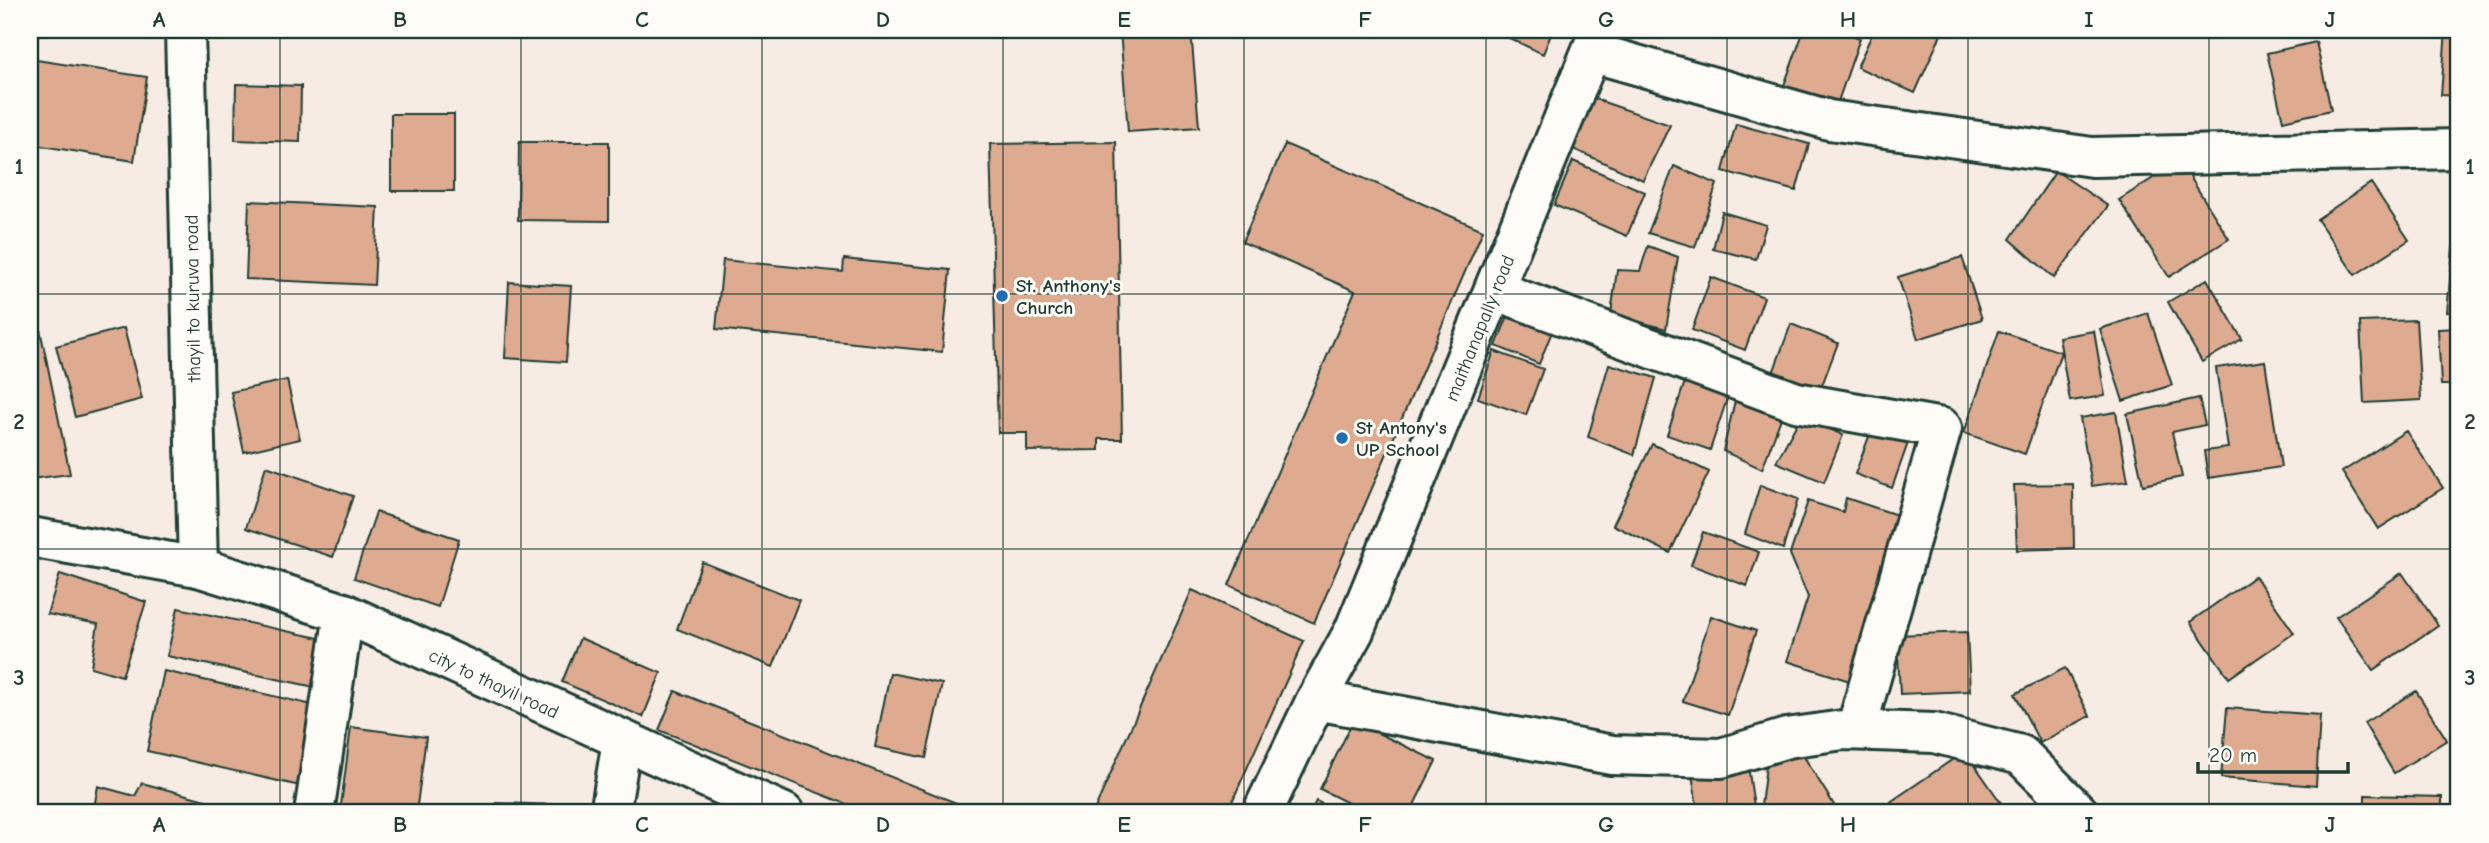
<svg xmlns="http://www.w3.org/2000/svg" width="2489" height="843" font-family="'Comic Neue',sans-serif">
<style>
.building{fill:#deab91;stroke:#1f3d34;stroke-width:2}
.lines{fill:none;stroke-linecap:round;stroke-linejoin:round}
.minor-casing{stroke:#1f3d34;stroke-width:44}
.tertiary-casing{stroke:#1f3d34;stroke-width:44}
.secondary-casing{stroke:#1f3d34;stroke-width:44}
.minor{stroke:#fdfcf7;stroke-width:38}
.tertiary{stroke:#fdfcf7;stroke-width:38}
.secondary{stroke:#fdfcf7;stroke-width:38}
.grid{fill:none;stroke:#1f3d34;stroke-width:2;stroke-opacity:0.55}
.poi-dot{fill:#1f6fb2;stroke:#fdfcf7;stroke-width:2.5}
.labels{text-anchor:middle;stroke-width:6;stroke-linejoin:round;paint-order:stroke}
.poi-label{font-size:19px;font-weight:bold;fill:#1f3d34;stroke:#fdfcf7;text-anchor:start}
.street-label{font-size:19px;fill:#1f3d34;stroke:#fdfcf7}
.neatline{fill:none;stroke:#1f3d34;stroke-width:2.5}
.grid-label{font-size:23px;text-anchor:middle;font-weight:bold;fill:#1f3d34}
</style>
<rect width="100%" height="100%" fill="#f7ece3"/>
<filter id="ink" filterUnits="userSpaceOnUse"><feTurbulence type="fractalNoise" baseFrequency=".0143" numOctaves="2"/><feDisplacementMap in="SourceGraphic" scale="14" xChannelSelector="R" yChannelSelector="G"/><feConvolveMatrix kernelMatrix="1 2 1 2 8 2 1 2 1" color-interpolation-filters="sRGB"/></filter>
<g filter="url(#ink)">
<path class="building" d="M1120 30H1191L1199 127 1128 132Z
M1492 30H1553L1543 54Z
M1804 30H1837L1860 38 1834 113 1781 94Z
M1874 30H1943L1915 93 1857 67Z
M2446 30H2459V96L2441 95Z
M2316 42 2331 110 2283 121 2267 53Z
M30 59 147 77 134 161 30 144Z
M236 84 301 86 300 142 235 140Z
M1592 98 1670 125 1643 180 1571 148Z
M391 114H454V191H391Z
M1736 124 1809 144 1796 191 1723 171Z
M519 142H609V221L518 220Z
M1116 142 1122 439H1099V450L1027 451V433H998L990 144Z
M1285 144 1483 230 1314 623 1229 585 1355 291 1242 242Z
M1573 161 1645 192 1627 236 1554 205Z
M2180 161 2229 239 2169 277 2119 200Z
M1674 166 1717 184 1695 247 1648 233Z
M2056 171 2108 206 2054 278 2010 239Z
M2371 183 2409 240 2355 275 2317 219Z
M249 201 378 207 374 285 246 279Z
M1722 212 1766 225 1756 259 1713 249Z
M1648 246 1678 257 1666 329 1611 314 1617 270 1640 271Z
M2453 248 2459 249V313L2447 312Z
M1962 257 1982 319 1918 339 1898 277Z
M844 259 950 270 942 352 716 329 723 260 843 272Z
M1711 277 1764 297 1745 350 1692 330Z
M2207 279 2242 339 2202 362 2168 302Z
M509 282 571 286 566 362 505 358Z
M1512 306 1555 324 1539 364 1496 346Z
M2148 313 2172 385 2123 401 2100 329Z
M2416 320 2421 400 2364 403 2360 322Z
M1791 324 1838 343 1816 401 1769 384Z
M124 328 142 399 75 417 56 346Z
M2459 328V385H2441L2438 329Z
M40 329 70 474 30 479V331Z
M1999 331 2061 352 2025 454 1964 433Z
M2094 331 2105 396 2070 401 2059 337Z
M1494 351 1543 369 1526 415 1478 398Z
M2265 361 2281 467 2208 478 2204 451 2228 448 2216 368Z
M1609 364 1656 378 1634 455 1588 437Z
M1688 373 1731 387 1710 450 1667 435Z
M287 380 300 439 244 452 231 392Z
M1737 392 1784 410 1762 469 1723 451Z
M2199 398 2205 425 2172 432 2182 477 2143 485 2127 414Z
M2116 412 2128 481 2092 486 2080 418Z
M1801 416 1843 435 1824 482 1776 462Z
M1873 426 1909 440 1892 488 1855 474Z
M2406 431 2443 488 2378 529 2342 472Z
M1652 444 1709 472 1670 553 1613 525Z
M266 466 353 496 333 557 246 528Z
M2073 484 2074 548 2017 550 2014 485Z
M1760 485 1798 499 1783 549 1745 534Z
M1846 498 1909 519 1856 683 1787 661 1808 597 1790 554 1808 501 1843 512Z
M376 512 459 539 438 607 354 578Z
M1703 532 1759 552 1747 586 1691 565Z
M702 562 799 600 773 667 677 629Z
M2402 573 2438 625 2373 670 2336 617Z
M60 574 146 602 122 676 91 667 98 624 47 614Z
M2255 576 2294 633 2229 678 2190 622Z
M1192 590 1304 641 1227 813H1093Z
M178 608 338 642 329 690 167 656Z
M1711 616 1756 631 1728 715 1683 701Z
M1967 632 1970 691 1900 694 1897 635Z
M580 638 661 673 643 717 562 682Z
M2065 668 2090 716 2040 743 2015 694Z
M164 671 317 706 300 786 147 751Z
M890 673 942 684 926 758 875 747Z
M675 691 959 804 955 813H869L659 730Z
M2416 691 2447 740 2394 773 2364 723Z
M2227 708 2320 715 2316 786 2221 778Z
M1353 721 1436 761 1410 813H1368L1320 789Z
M351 727 426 737 416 813H340Z
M1798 747 1839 813H1760L1766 766Z
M1965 751 2008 813H1887L1883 807Z
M1748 766 1755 813H1698L1692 774Z
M142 783 213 802 212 813H93L98 786 135 796Z
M2365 795 2442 797V813H2365Z
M1316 801 1340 813H1310Z
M496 803 560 805V813H495Z"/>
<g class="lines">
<defs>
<path id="minor" d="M1591 52 1829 120 2092 157 2459 149
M1494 290 1796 402 1942 428 1856 730
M1316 700 1612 755 1721 758 1787 738 1843 730 1934 733 2021 755 2079 813
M314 813 344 613
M610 813 622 741
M1262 813 1316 700 1354 631 1600 30"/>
<path id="tertiary" d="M30 537 198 567"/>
<path id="secondary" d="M185 30 198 567 344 613 784 813"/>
</defs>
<use href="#minor" class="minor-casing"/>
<use href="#tertiary" class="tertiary-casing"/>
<use href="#secondary" class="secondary-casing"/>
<use href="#minor" class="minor"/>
<use href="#tertiary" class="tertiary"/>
<use href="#secondary" class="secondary"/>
</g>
</g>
<path class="grid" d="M280 30V813M521 30V813M762 30V813M1003 30V813M1244 30V813M1486 30V813M1727 30V813M1968 30V813M2209 30V813M30 294H2459M30 549H2459"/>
<g class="poi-dot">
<circle cx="1002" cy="296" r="7"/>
<circle cx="1342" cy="438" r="7"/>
</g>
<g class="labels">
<g class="poi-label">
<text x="1016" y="292">St. Anthony's<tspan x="1016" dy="22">Church</tspan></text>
<text x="1356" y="434">St Antony's<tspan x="1356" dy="22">UP School</tspan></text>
</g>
<g class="street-label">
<text transform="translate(192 298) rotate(-91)" y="7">thayil to kuruva road</text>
<text transform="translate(1479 328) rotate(-68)" y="7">maithanapally road</text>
<text transform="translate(494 683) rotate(25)" y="7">city to thayil road</text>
</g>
</g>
<rect width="2489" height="843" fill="none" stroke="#fdfcf7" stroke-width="77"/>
<path d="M2198 762v10h150v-10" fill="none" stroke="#1f3d34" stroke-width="3.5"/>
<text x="2209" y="762" font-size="21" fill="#1f3d34" stroke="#fdfcf7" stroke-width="5" paint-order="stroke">20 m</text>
<rect x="38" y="38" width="2412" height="766" class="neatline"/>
<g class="grid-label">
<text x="159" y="27">A</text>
<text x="400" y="27">B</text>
<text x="642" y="27">C</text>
<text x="883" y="27">D</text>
<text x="1124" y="27">E</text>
<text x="1365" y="27">F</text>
<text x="1606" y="27">G</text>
<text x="1848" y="27">H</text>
<text x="2089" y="27">I</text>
<text x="2330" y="27">J</text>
<text x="19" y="174">1</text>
<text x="2470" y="174">1</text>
<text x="19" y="429">2</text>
<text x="2470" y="429">2</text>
<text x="19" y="685">3</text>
<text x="2470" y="685">3</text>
<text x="159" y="832">A</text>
<text x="400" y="832">B</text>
<text x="642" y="832">C</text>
<text x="883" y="832">D</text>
<text x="1124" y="832">E</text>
<text x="1365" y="832">F</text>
<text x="1606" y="832">G</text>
<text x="1848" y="832">H</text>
<text x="2089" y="832">I</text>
<text x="2330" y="832">J</text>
</g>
</svg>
